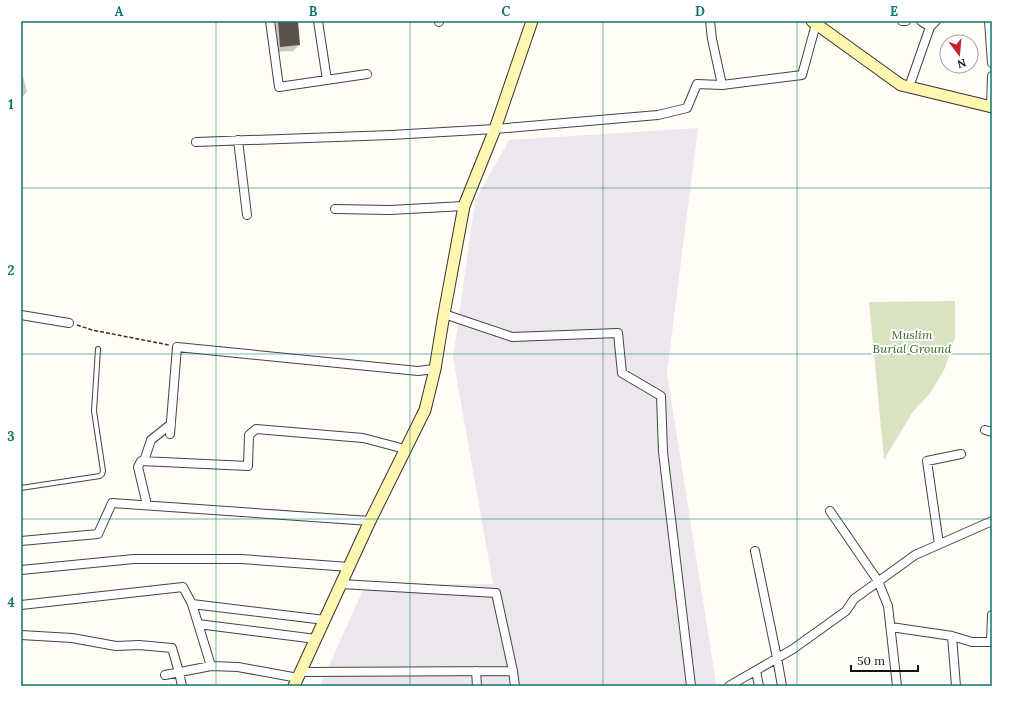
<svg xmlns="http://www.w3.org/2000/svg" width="1013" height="707" font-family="Lora,serif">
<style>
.industrial{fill:#eee6ef}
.cemetery{fill:#d9e3c4}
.shadow{fill:#0003}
.building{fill:#5a524d}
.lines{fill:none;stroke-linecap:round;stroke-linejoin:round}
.lane-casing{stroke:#444;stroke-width:6}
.street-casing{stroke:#444;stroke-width:10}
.secondary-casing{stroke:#333;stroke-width:13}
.path{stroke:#333;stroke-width:1.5;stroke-dasharray:4 2;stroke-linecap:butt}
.lane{stroke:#fff;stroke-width:4}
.street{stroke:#fff;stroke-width:8}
.secondary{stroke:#fff6b0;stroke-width:11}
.grid{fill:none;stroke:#0f766e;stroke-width:1;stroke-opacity:0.55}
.labels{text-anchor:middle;stroke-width:4;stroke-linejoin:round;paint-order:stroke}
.park-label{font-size:12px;font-style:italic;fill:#2f6b1f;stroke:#fff}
.neatline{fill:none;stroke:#0f766e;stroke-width:1.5}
.grid-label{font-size:13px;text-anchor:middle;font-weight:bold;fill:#0f766e}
</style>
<rect width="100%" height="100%" fill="#fffdf5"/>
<path class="industrial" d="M698 128 667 373 716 683 711 686H320L365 585 493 584 453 358 475 201 509 140Z"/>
<path class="cemetery" d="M955 301V338L945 368 931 392 912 413 884 460 869 302Z"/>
<path class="shadow" d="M278 21H297L299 45 293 51 274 52 272 27Z
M21 68 27 92 21 98Z"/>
<path class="building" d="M278 21H298L300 45 280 47Z"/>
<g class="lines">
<defs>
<path id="lane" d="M21 488 100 476 102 474 103 471 94 411 98 349"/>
<path id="street" d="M270 21 279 87 367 74
M318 21 327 80
M439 21V22
M710 21 712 39 722 85
M902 21H906
M921 21 930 27
M989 21 992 63
M909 87 930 27 936 21
M991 107 992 76
M238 140 247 215
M196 142 391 135 495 129 658 115 687 108 697 84 722 85 802 75 816 24
M335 209 390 210 464 206
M444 314 512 337 618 333 622 373 661 396 663 452 691 686
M21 315 69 323
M985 430 992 432
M170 434 177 347 418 371 435 369
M144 461 151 440 171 424
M147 505 138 467 141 461 248 466 249 435 256 429 363 438 405 449
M830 511 878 581 888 606 897 686
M21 541 98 534 112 503 370 521
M939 544 927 461 961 454
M755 551 777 658 782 686
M21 570 134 559H241L349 567
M341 584 496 593 513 671
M192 604 325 620
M21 605 183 587 192 604 211 666
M198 624 316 639
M891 627 952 636
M21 635 72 638 116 646 139 645 172 648 179 672 182 686
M991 642 992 615
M476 671 477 686
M756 671 759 686
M301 672 513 671 515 686
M165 675 211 666 238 667 298 678
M729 686 793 649 846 611 854 599 915 555 992 521
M956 686 952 636 972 642H992"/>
<path id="secondary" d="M812 21 901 85 992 107
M294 686 370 521 425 410 435 369 444 314 464 206 495 129 532 21"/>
</defs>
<use href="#lane" class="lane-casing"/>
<use href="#street" class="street-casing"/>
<use href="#secondary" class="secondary-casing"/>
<path class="path" d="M77 325 92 330 169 345"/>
<use href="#lane" class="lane"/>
<use href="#street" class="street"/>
<use href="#secondary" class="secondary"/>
</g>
<path class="grid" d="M216 21V686M410 21V686M603 21V686M797 21V686M21 188H992M21 354H992M21 519H992"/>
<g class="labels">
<g class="park-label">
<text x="912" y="339">Muslim<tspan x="912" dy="14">Burial Ground</tspan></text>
</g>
</g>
<rect width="1013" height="707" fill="none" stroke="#ffffff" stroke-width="44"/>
<g transform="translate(959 54) rotate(164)"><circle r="19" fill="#ffffff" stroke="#a0a0a0"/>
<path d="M0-3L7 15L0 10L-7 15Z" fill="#c4262e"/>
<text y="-6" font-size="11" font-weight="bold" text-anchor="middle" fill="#111111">N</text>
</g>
<path d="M851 665v6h67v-6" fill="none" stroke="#111111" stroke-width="2"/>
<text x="857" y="665" font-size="12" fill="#111111" stroke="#ffffff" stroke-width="3" paint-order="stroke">50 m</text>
<rect x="22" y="22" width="969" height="663" class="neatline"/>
<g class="grid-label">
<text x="119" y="16">A</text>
<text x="313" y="16">B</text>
<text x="506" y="16">C</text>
<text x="700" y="16">D</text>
<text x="894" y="16">E</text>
<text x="11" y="109">1</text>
<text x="11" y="275">2</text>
<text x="11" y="441">3</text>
<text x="11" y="607">4</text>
</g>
</svg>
